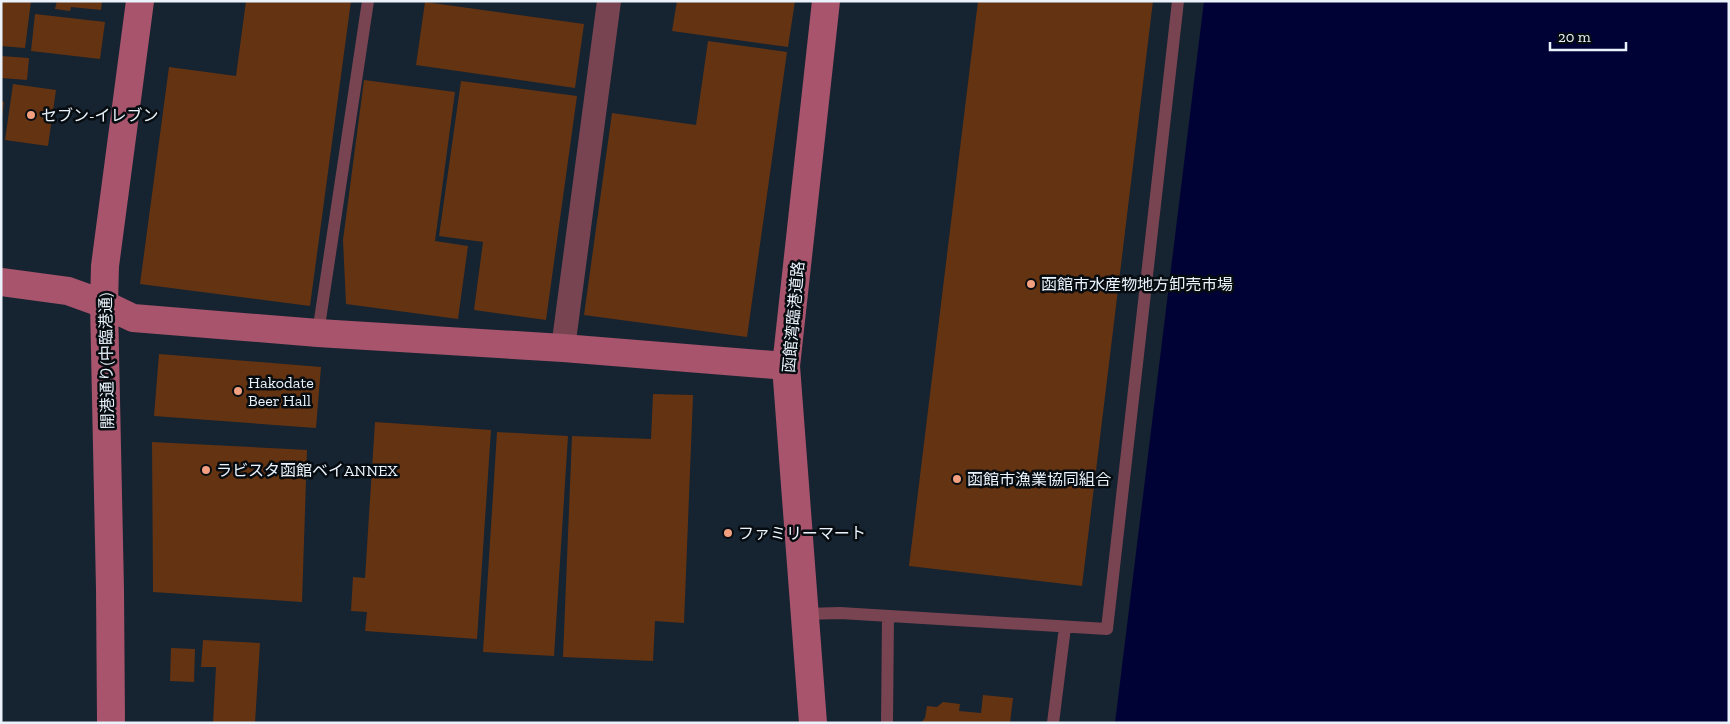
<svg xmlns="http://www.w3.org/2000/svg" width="1730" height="724" font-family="'Zilla Slab','Noto Sans JP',serif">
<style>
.water{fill:#000236}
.building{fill:#643312}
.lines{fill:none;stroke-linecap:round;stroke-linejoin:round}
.lane{stroke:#784451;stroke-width:12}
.street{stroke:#784451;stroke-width:24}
.secondary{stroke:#a7546c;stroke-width:28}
.poi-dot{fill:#f3a081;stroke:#070c11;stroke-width:2}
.labels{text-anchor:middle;stroke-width:5;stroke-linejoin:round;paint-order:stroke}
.poi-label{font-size:16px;fill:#eaf3fc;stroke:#070c11;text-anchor:start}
.street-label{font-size:16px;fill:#eaf3fc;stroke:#070c11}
</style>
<rect width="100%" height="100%" fill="#162330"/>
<path class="water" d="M1204 1H1729V723H1115Z"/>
<path class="building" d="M1 1H31L25 48 1 46Z
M57 1H102L101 10 71 7 70 11 55 9Z
M246 1H351L310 306 140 284 169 67 236 76Z
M677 1H795L788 47 672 31Z
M978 1H1153L1082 586 909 566Z
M425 2 584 24 575 88 416 65Z
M35 14 105 22 100 59 31 51Z
M708 41 787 52 747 337 584 315 612 113 696 125Z
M1 56 29 58 27 80 1 78Z
M364 80 455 92 435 241 468 246 458 319 346 304 343 240Z
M461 81 577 96 546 320 474 310 483 242 439 236Z
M13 84 56 90 48 146 5 140Z
M1 101 4 102 2 117 1 116Z
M159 354 321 367 316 428 154 416Z
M653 394 693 395 684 623 655 621 653 661 563 657 572 436 651 439Z
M375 422 491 430 477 639 365 631 367 612 351 611 353 577 365 578Z
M497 432 568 436 554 656 483 652Z
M152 442 307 450 302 602 153 592Z
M203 640 260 643 255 723H213L216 667H201Z
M171 648 195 649 194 682 170 681Z
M983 695 1013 698 1010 723H921L925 718 927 706 937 707 943 702 960 704 959 711 981 713Z"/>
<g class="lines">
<path class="lane" d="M318 333 368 1
M805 614 840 613 1107 629 1178 1
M887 723 888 616
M1053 723 1065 627"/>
<path class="street" d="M563 348 609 1"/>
<path class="secondary" d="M1 282 68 291 104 304 133 318 318 333 563 348 786 366
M111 723 110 589 104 304 105 266 140 1
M813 723 786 366 826 1"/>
</g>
<g class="poi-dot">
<circle cx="31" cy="115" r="5"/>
<circle cx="1031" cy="284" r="5"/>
<circle cx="238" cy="391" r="5"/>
<circle cx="206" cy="470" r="5"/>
<circle cx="957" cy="479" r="5"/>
<circle cx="728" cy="533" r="5"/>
</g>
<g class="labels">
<g class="poi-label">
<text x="41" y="121">セブン-イレブン</text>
<text x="1041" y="290">函館市水産物地方卸売市場</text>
<text x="248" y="388">Hakodate<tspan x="248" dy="18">Beer Hall</tspan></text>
<text x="216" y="476">ラビスタ函館ベイANNEX</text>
<text x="967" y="485">函館市漁業協同組合</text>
<text x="738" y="539">ファミリーマート</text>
</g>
<g class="street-label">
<text transform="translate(793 317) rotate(-85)" y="6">函館湾臨港道路</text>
<text transform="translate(106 361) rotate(-91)" y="6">開港通り(中臨港通)</text>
</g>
</g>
<rect width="1730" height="724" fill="none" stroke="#eaf3fc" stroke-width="5"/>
<path d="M1550 42v8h76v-8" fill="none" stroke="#eaf3fc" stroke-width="2.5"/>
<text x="1558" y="42" font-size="15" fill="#eaf3fc" stroke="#070c11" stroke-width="4" paint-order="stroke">20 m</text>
</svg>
